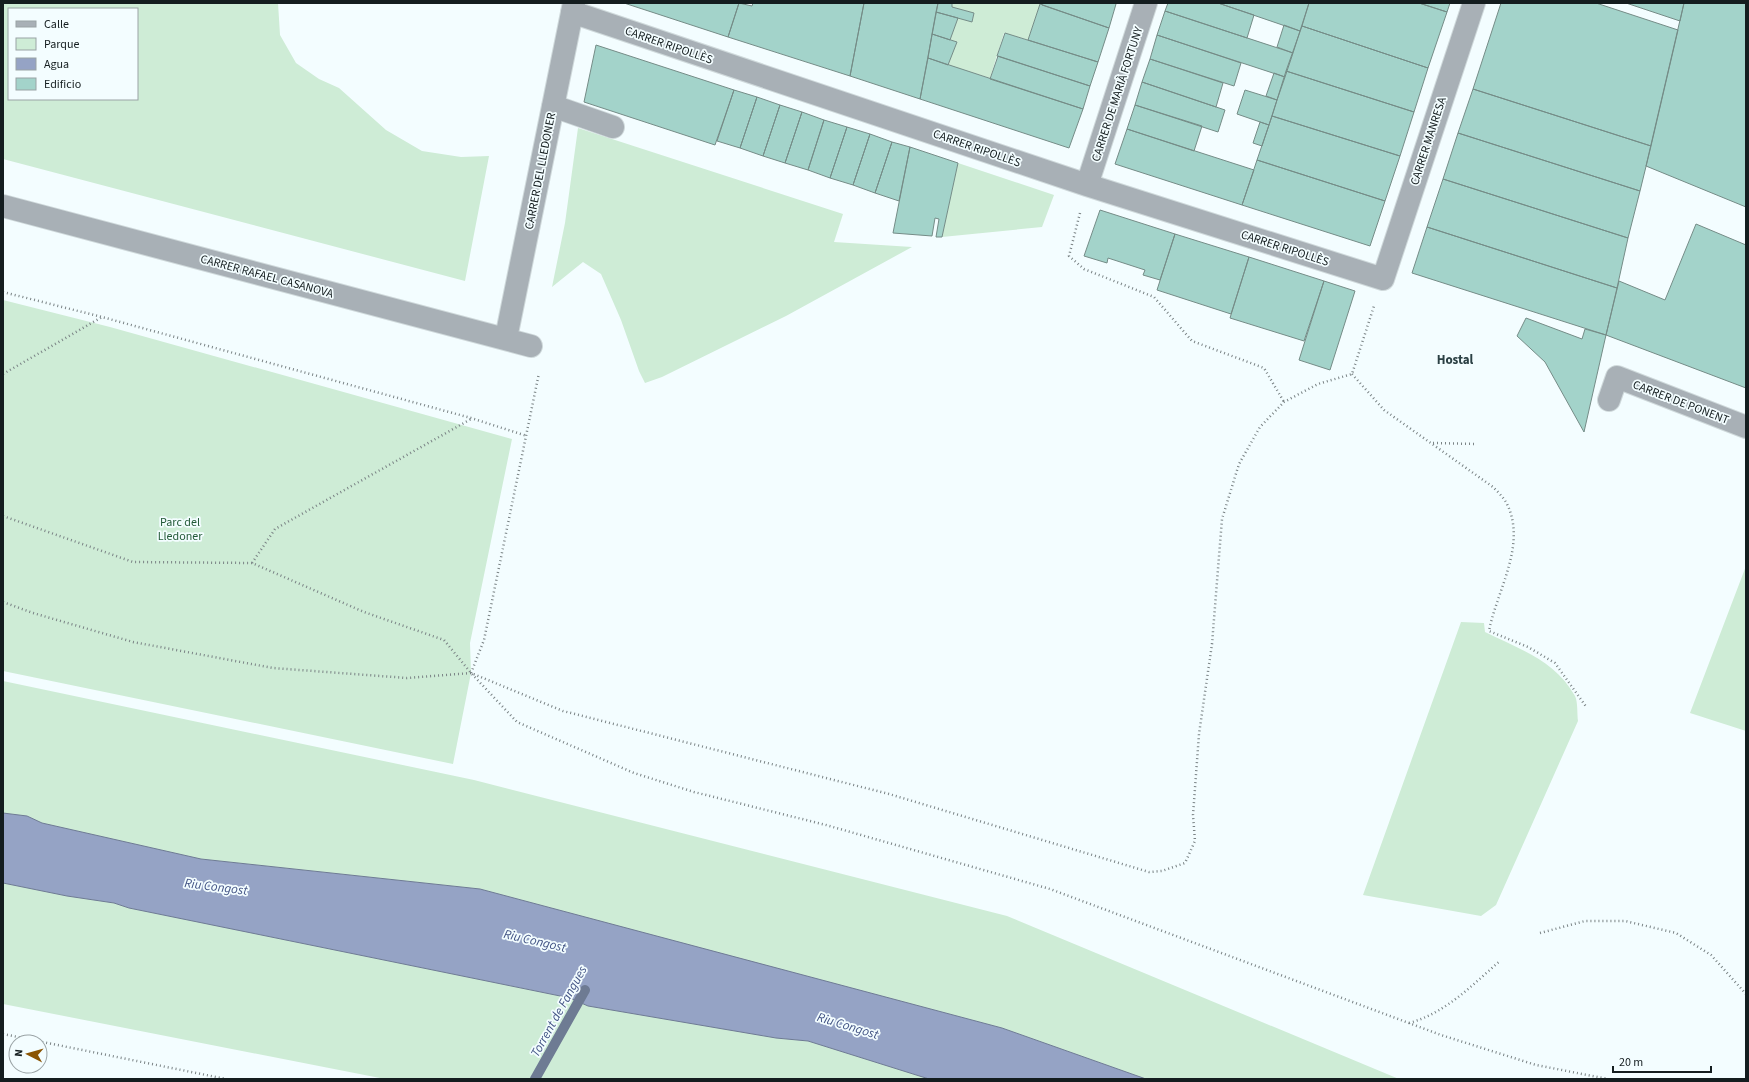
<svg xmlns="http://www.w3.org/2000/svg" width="1749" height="1082" font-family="'Source Sans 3',sans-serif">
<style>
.green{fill:#ceecd6;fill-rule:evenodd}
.water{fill:#95a3c5;stroke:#6e7b93}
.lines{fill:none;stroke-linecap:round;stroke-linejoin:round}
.stream{stroke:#6e7b93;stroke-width:10}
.building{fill:#a3d3ca;stroke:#758c87}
.minor-casing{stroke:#cfd9db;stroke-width:24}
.path{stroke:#7a8385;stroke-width:2.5;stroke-dasharray:1 3;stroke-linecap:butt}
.minor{stroke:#a8b0b6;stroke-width:22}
.labels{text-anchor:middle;stroke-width:3.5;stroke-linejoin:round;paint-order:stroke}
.street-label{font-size:12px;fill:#141d1f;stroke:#f3fdff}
.park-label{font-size:12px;fill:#225937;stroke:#f3fdff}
.neighbourhood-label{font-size:13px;font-weight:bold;fill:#2b4044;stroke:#f3fdff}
.water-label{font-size:13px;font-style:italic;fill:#425384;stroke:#f3fdff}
</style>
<rect width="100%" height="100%" fill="#f3fdff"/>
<path class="green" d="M3 3H278L280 35 296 63 319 79 339 88 386 130 422 151 461 157 489 156 465 281 3 159ZM9 9H137V99H9Z
M952 3H1042L1040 4 1028 40 1004 33 990 78 948 65 957 42 950 40 958 18 972 22 974 13 952 7Z
M578 128 843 214 834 242 912 247 786 316 662 377 645 383 639 371 621 320 601 274 583 262 552 287 565 223Z
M958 163 1054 195 1042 227 942 237Z
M3 300 110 327 512 439 470 643 471 673 453 764 3 671Z
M1746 566V731L1690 713Z
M1461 622 1484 623 1485 632C1519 649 1555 660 1575 696 1578 702 1577 714 1578 721L1496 905 1481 916 1363 895Z
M3 681 474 780 1007 916 1399 1079H1146L1002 1028 480 889 201 859 42 823 27 816 3 813Z
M3 883 67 896 114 903 129 908 570 998 588 1006 776 1038 808 1041 929 1079H385L3 1004Z"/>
<path class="water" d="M3 813 27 816 42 823 201 859 480 889 1002 1028 1146 1079H929L808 1041 776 1038 588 1006 570 998 129 908 114 903 67 896 3 883Z"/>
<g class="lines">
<path class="stream" d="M535 1079 585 990"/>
</g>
<path class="building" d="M624 3H739L728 37Z
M739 3 752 6 753 3H864L850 76 728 37Z
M864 3H938L920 99 850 76Z
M938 3H952V7L974 13 972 22 936 12Z
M1042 3H1114L1116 4 1109 28 1042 5Z
M1168 3H1218L1254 15 1247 38 1165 11Z
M1218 3H1309L1300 31Z
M1309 3H1419L1447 12 1428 68 1302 26Z
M1419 3H1450L1447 12Z
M1501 3H1596L1678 30 1651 146 1473 89Z
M1626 3H1684L1680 21Z
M1684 3H1746V207L1646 166Z
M1040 4 1109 28 1098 62 1028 40Z
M1165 11 1293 53 1285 77 1157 35Z
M936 12 958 18 950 40 932 34Z
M1284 25 1300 31 1293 53 1277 47Z
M1302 26 1428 68 1414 112 1286 71Z
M1005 33 1098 62 1090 86 997 56Z
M932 34 957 42 948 65 928 58Z
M1157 35 1241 63 1234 86 1150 59Z
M596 45 734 90 715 145 584 102Z
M998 56 1090 86 1083 109 990 79Z
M928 58 1083 109 1069 148 920 99Z
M1150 59 1223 83 1216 107 1142 82Z
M1286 71 1414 112 1400 156 1272 116Z
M1274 73 1285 77 1277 100 1266 96Z
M1142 82 1225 110 1218 132 1135 105Z
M1473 89 1651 146 1640 191 1458 133Z
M734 90 757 97 740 148 717 141Z
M1245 90 1277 100 1269 125 1237 114Z
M757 97 780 105 763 156 740 148Z
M780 105 802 112 785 163 763 156Z
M1135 105 1202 126 1194 151 1127 129Z
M802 112 824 120 808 170 785 163Z
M1272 116 1400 156 1385 201 1257 160Z
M824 120 847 127 830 178 808 170Z
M1260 122 1269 125 1262 146 1253 143Z
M847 127 870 134 853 185 830 178Z
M1127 129 1254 170 1242 205 1115 164Z
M1458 133 1640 191 1628 238 1443 179Z
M870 134 892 142 875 193 853 185Z
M892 142 910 147 899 201 875 193Z
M910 147 958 163 942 237H936L939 219 935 218 932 236 893 233Z
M1257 160 1385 201 1370 246 1242 205Z
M1443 179 1628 238 1617 288 1427 227Z
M1100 210 1175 234 1160 280 1143 275 1145 270 1108 258 1107 263 1084 256Z
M1696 224 1746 245V388L1606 335 1619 281 1665 300Z
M1427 227 1617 288 1606 335 1412 273Z
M1175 234 1249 257 1231 314 1157 290Z
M1249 257 1324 281 1304 341 1230 318Z
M1324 281 1355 291 1330 370 1299 360Z
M1526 318 1582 339 1585 329 1606 335 1584 432 1545 362 1517 336Z"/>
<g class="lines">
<defs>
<path id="minor" d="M572 12 1087 185 1383 279 1474 3
M553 106 613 127
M1087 185 1146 3
M3 206 531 346
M506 338 574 3
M1609 400 1617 377 1746 427"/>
</defs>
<use href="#minor" class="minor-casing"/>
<path class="path" d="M1080 213 1069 256 1084 269 1154 297 1192 341 1264 368 1284 402
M3 292 102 317 471 418 527 436
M3 374 102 317
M1352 374 1384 410 1493 487C1498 492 1504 498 1507 504 1527 545 1497 590 1489 631L1528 647 1555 663 1587 708
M1433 443 1476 444
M3 516 133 562 252 563 364 612 444 640 471 673 517 722 634 773 694 792 826 825 1050 889 1441 1035 1536 1065 1608 1079
M252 563 275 529 471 419
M3 602 33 613 133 642 273 668 407 678 471 673 563 711 889 794 1149 872 1162 871 1185 863 1195 841 1193 815 1199 734 1212 644 1222 519 1239 464 1260 427 1284 402 1318 384 1352 374 1374 306
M471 673 484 640 539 373
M1540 933 1585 921H1625L1676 933 1711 955 1746 994
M1409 1023C1446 1013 1472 985 1500 961
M3 1034 226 1079"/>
<use href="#minor" class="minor"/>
</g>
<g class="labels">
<g class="street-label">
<text transform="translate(669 45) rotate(19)" y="4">CARRER RIPOLLÈS</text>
<text transform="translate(1117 94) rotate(-72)" y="4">CARRER DE MARIÀ FORTUNY</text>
<text transform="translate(1428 141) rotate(-72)" y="4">CARRER MANRESA</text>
<text transform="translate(977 148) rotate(19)" y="4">CARRER RIPOLLÈS</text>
<text transform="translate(540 171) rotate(-79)" y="4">CARRER DEL LLEDONER</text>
<text transform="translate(1285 248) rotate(18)" y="4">CARRER RIPOLLÈS</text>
<text transform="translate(267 276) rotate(15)" y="4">CARRER RAFAEL CASANOVA</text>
<text transform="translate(1681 402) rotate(21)" y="4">CARRER DE PONENT</text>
</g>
<g class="park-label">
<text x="180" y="526">Parc del<tspan x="180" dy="14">Lledoner</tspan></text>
</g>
<g class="neighbourhood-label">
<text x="1455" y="364">Hostal</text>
</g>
<g class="water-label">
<text transform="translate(216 886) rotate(7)" y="5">Riu Congost</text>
<text transform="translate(535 940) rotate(13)" y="5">Riu Congost</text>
<text transform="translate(558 1011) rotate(-61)" y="5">Torrent de Fangues</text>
<text transform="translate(848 1025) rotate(17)" y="5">Riu Congost</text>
</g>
</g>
<rect width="1749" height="1082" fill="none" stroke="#141d1f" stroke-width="8"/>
<rect x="8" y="8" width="130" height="92" fill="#f3fdff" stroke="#9aa3a5"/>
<rect x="16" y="21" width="20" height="6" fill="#a8b0b6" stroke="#9aa3a5"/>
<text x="44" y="28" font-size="12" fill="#141d1f">Calle</text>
<rect x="16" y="38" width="20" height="12" fill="#ceecd6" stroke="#9aa3a5"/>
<text x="44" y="48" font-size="12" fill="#141d1f">Parque</text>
<rect x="16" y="58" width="20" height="12" fill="#95a3c5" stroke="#9aa3a5"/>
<text x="44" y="68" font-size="12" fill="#141d1f">Agua</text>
<rect x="16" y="78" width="20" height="12" fill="#a3d3ca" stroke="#9aa3a5"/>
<text x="44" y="88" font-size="12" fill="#141d1f">Edificio</text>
<g transform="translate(28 1054) rotate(276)"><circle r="19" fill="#f3fdff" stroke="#9aa3a5"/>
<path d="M0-3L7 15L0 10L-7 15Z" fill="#8a5403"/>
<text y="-6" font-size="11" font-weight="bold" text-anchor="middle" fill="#141d1f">N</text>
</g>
<path d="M1613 1066v6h98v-6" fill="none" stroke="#141d1f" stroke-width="2"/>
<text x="1619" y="1066" font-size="12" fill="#141d1f" stroke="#f3fdff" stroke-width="3" paint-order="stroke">20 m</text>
</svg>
